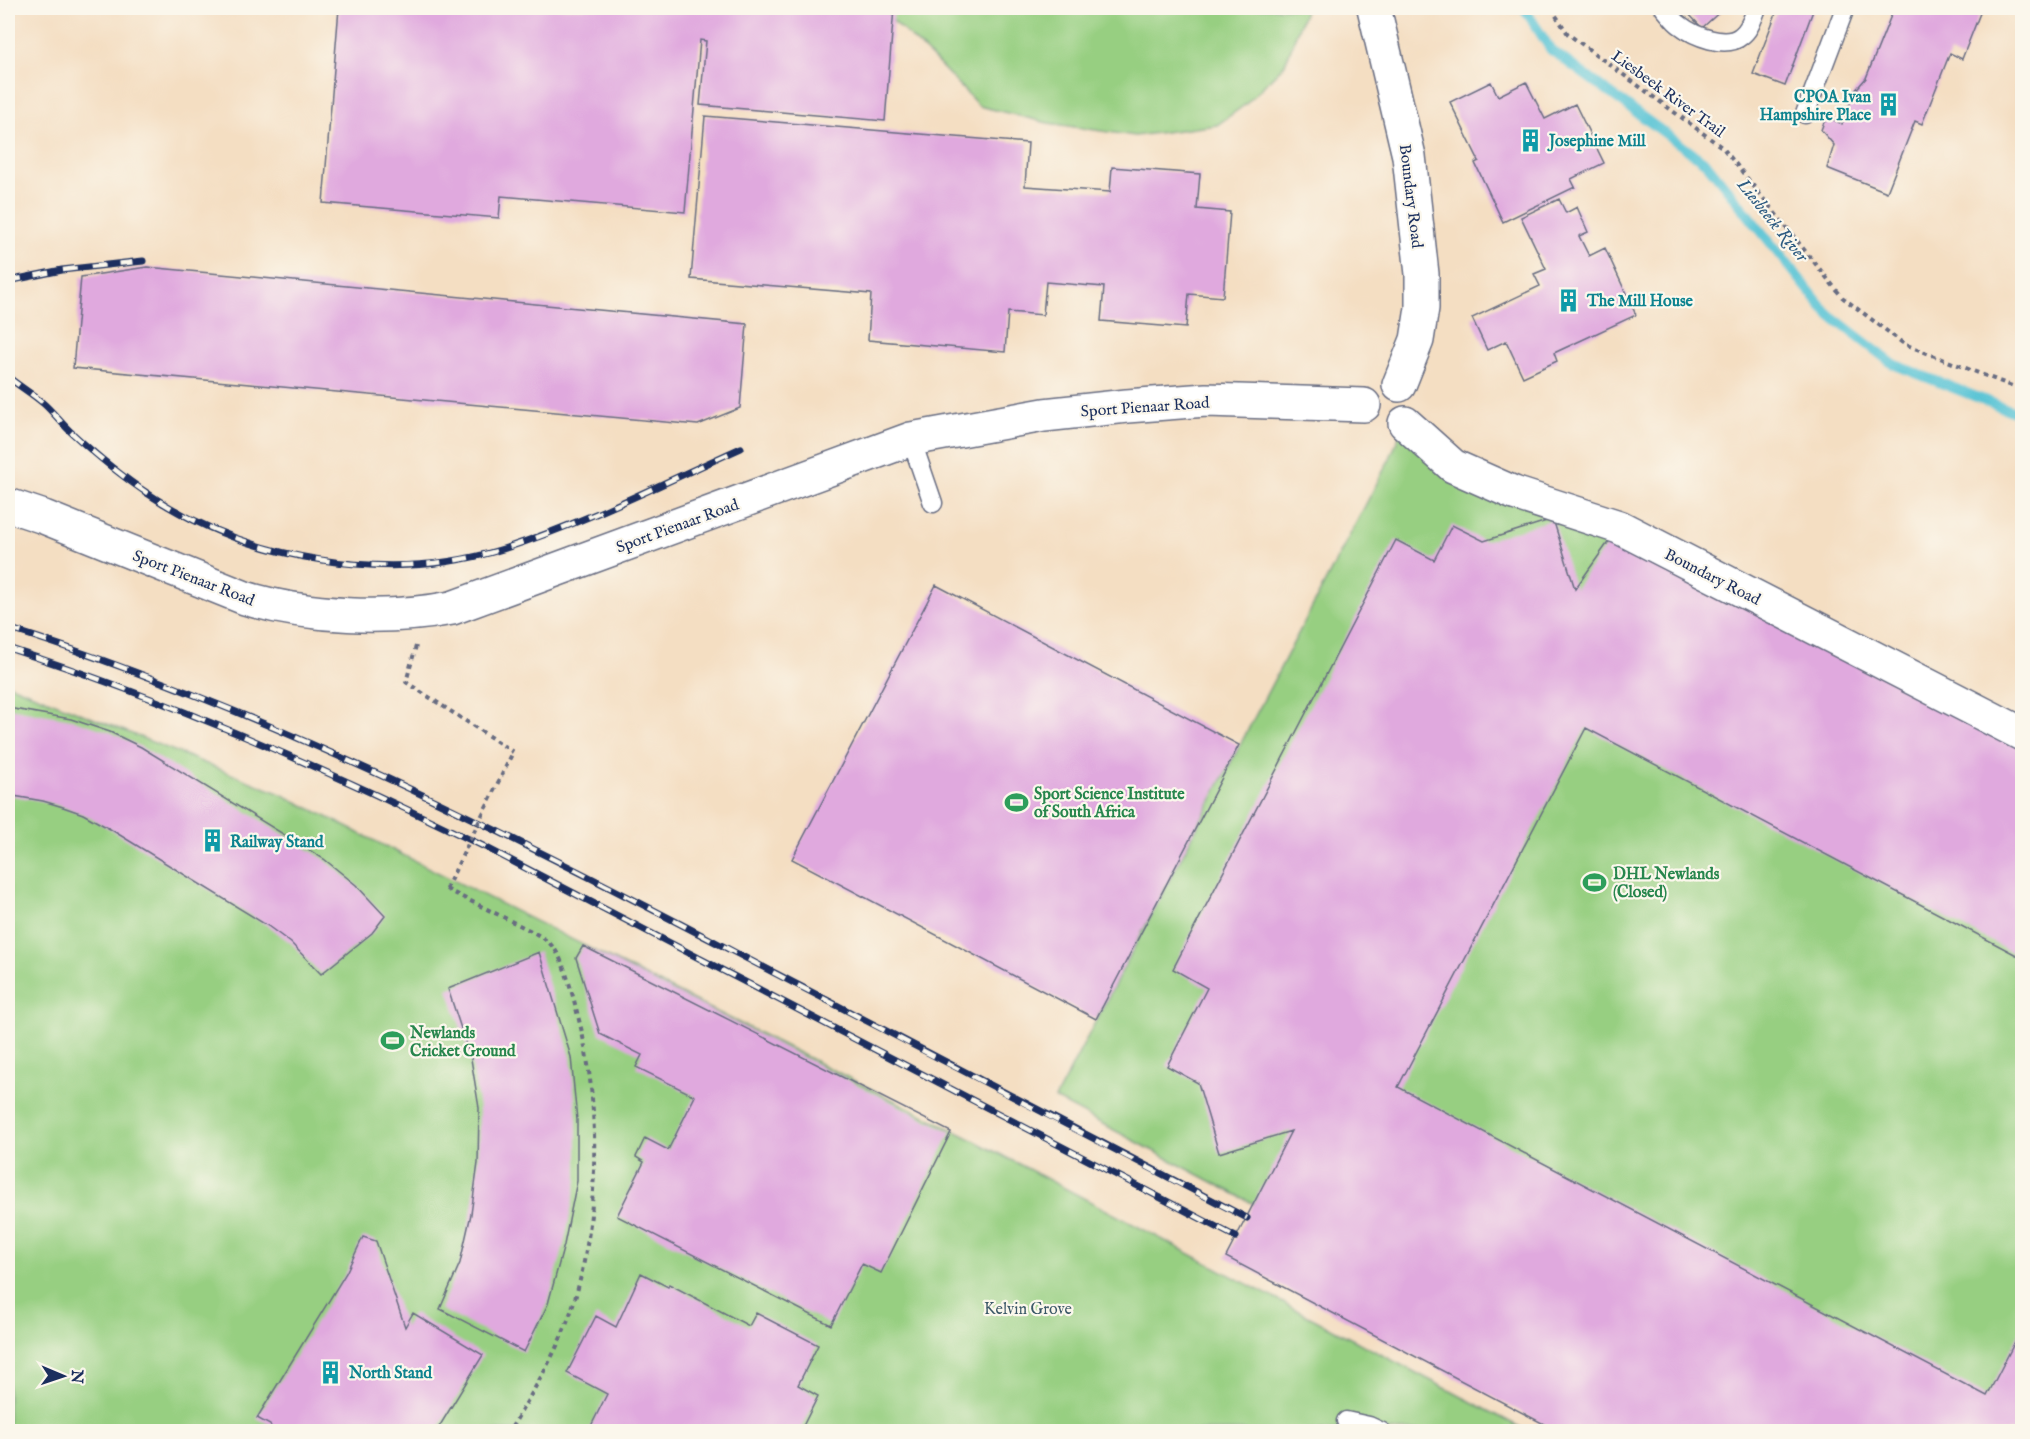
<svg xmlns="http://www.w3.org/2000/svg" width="2030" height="1439" font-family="'IM FELL English',serif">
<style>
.green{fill:#97cf81;stroke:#597f70;stroke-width:1.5}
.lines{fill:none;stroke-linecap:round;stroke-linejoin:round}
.stream{stroke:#5ac4d5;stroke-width:10}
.building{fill:#e0a9de}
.service-casing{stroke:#676c81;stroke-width:21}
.minor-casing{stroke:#676c81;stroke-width:36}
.path{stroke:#676c81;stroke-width:4;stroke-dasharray:4.5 4.5;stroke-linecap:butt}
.service{stroke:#fff;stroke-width:18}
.minor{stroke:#fff;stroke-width:33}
.rail-casing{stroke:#1b2f5e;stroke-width:7}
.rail{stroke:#fbf7ec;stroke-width:4.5;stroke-dasharray:14;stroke-linecap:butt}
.path-bridge{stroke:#676c81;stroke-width:4;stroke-dasharray:4.5 4.5;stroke-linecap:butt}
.labels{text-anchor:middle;stroke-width:4.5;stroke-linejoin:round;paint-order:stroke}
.street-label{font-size:16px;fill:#1b2f5e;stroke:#fbf7ec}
.culture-label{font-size:16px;font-weight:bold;fill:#0d838f;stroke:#fbf7ec;text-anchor:start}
.leisure-label{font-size:16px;font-weight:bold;fill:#27864d;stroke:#fbf7ec;text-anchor:start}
.park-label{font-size:16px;fill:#3a5767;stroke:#fbf7ec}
.water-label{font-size:18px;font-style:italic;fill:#2e5c82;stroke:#fbf7ec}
</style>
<rect width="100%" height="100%" fill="#fbf7ec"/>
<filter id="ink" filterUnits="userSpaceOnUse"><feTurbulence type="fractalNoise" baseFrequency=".0167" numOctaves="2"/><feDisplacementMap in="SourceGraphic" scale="12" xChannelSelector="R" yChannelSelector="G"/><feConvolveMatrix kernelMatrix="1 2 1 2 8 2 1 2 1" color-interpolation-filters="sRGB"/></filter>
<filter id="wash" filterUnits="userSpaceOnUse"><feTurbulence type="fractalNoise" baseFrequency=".008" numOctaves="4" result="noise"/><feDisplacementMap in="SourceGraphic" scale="24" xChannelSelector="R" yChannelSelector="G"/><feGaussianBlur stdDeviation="1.35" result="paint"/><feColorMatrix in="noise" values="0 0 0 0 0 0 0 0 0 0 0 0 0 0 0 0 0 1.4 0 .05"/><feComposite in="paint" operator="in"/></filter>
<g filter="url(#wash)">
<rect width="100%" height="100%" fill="#f4dec2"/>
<path class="green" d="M879 8H1306L1285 64 1246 104 1217 125 1135 136 1048 123 979 106 932 57Z
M1405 423 1453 466 2022 734V1431H1559L1254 1204 1055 1099 1390 458Z
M8 684 281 794 971 1139 1527 1431H8Z"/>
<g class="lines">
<path class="stream" d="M1524 8 1551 50 1707 164 1827 313 1893 364 2022 415"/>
</g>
<g id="blocks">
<path class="building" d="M339 8H894L885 121 700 105 706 41 700 40 685 212 501 196 499 218 323 203Z
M1694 8H1724L1702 28 1688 13Z
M1778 8H1814L1785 86 1753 74Z
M1894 8H1982L1962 59 1950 53 1922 124 1915 121 1887 192 1827 168 1834 145 1821 130 1824 122 1830 118 1842 124 1854 92 1866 78Z
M1491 82 1498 96 1526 82 1545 119 1575 104 1604 163 1571 179 1575 187 1503 222 1475 163 1479 161 1450 102Z
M705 116 1028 143 1025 186 1110 192 1112 167 1200 174 1197 209 1230 212 1223 297 1189 294 1186 328 1101 321 1104 287 1046 282 1043 315 1008 312 1005 352 868 340 871 294 691 279Z
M1559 199 1566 213 1577 207 1588 232 1579 236 1589 256 1605 248 1636 315 1554 353 1557 361 1523 377 1506 341 1487 350 1472 318 1540 286 1534 274 1546 269 1521 217Z
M147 267 747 324 740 408 698 425 73 368 81 277Z
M1553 519 1575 589 1619 527 2022 734V958L1586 728 1398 1087 1987 1396 2022 1328V1432H1559L1226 1257 1291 1131 1219 1153 1198 1083 1167 1066 1207 988 1173 969 1396 540 1434 560 1452 525 1484 541Z
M936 585 1239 745 1096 1019 792 859Z
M8 708 71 719 110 732 141 747 324 859 356 885 385 916 372 933 321 974 291 943 268 926 110 829 83 814 63 807 43 801 8 795Z
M583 946 951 1132 881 1273 862 1264 831 1325 617 1216 644 1162 636 1157 645 1138 668 1150 695 1096 636 1067 642 1055 600 1034 576 958Z
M539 952 571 1057 577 1120V1181L564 1245 548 1304 524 1352 440 1309 460 1263 471 1214 478 1163 479 1108 471 1059 448 989Z
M363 1237 376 1241 405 1327 413 1313 483 1355 436 1432H275L270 1425 257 1418 346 1273Z
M641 1273 668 1287 669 1284 749 1326 756 1313 818 1345 798 1385 818 1396 800 1432H588L607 1394 567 1373 596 1316 616 1327Z"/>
</g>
</g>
<g filter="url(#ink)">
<use href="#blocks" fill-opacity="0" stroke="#676c81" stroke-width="1.5"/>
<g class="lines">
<defs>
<path id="service" d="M1664 8C1669 13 1674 21 1680 25 1694 36 1726 49 1741 36 1750 30 1753 17 1757 8
M1805 114 1845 8
M911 439 933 503
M1346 1421 1369 1426 1382 1432"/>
<path id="minor" d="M1374 8 1409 156 1422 274V308L1417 340 1399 385
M1405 423 1453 466 1514 493 1619 527 2022 734
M8 505 44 517 245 598C307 617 389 620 452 608L911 439 1044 415 1127 406 1206 400 1364 405"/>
</defs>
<use href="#service" class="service-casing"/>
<use href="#minor" class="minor-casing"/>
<path class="path" d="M1551 8 1568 34 1723 148 1842 297 1904 344 2022 390
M416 646 406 682 513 752
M446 889C466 899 487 909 507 919 522 927 542 934 553 947 566 962 576 1009 581 1028 602 1117 599 1242 565 1328 550 1364 529 1398 509 1432"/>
<use href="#service" class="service"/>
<use href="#minor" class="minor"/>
<defs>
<path id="rail" d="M8 281 62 270 143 261
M8 377C19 386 33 394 44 404 54 413 62 424 72 433 96 455 120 475 147 493 246 560 388 585 503 549 585 523 663 483 741 448
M8 628C263 709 501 830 738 954 907 1042 1076 1131 1247 1218
M8 648C172 701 330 771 485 847L1236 1237"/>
</defs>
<use href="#rail" class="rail-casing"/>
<use href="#rail" class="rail"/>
<path class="path-bridge" d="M446 889 513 752"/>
</g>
</g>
<defs>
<symbol id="building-bare" viewBox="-9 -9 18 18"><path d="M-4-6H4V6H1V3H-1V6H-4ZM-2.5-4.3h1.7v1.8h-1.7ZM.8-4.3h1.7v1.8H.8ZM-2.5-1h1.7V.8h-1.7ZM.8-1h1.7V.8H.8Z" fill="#0f9aa8" stroke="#fbf7ec" stroke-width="2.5" paint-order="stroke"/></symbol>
<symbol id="stadium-bare" viewBox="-9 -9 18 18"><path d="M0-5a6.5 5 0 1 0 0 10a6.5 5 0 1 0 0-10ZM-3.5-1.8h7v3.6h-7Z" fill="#2e9e5b" stroke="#fbf7ec" stroke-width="2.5" paint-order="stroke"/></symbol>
</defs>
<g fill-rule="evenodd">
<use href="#building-bare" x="1872" y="88" width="33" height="33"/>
<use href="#building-bare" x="1514" y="124" width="33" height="33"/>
<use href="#building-bare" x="1552" y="284" width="33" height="33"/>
<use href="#stadium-bare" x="1000" y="786" width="33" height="33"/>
<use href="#building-bare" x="196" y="824" width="33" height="33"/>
<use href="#stadium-bare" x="1578" y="866" width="33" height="33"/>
<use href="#stadium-bare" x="376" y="1024" width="33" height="33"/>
<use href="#building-bare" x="314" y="1356" width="33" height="33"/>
</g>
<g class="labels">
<g class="street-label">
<text transform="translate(1669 93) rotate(36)" y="6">Liesbeek River Trail</text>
<text transform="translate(1412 196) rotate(83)" y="6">Boundary Road</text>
<text transform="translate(1145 406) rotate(-4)" y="6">Sport Pienaar Road</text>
<text transform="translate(677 525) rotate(-20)" y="6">Sport Pienaar Road</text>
<text transform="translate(1713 576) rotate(27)" y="6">Boundary Road</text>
<text transform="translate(194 577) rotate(21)" y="6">Sport Pienaar Road</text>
</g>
<g class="culture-label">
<text x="1871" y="102" text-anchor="end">CPOA Ivan<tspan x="1871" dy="18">Hampshire Place</tspan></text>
<text x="1549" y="146">Josephine Mill</text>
<text x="1587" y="306">The Mill House</text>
<text x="230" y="847">Railway Stand</text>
<text x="349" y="1378">North Stand</text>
</g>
<g class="leisure-label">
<text x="1034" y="799">Sport Science Institute<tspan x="1034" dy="18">of South Africa</tspan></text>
<text x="1613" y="879">DHL Newlands<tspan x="1613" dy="18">(Closed)</tspan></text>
<text x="410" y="1038">Newlands<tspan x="410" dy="18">Cricket Ground</tspan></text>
</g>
<g class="park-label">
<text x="1028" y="1314">Kelvin Grove</text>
</g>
<g class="water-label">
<text transform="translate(1773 220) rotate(51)" y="6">Liesbeeck River</text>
</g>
</g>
<rect width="2030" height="1439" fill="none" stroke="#fbf7ec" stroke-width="30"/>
<g transform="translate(63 1376) rotate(92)" stroke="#fbf7ec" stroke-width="4.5" paint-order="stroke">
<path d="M0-4.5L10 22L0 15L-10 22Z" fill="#1b2f5e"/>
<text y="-9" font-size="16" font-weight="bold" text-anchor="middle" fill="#1b2f5e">N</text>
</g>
</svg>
